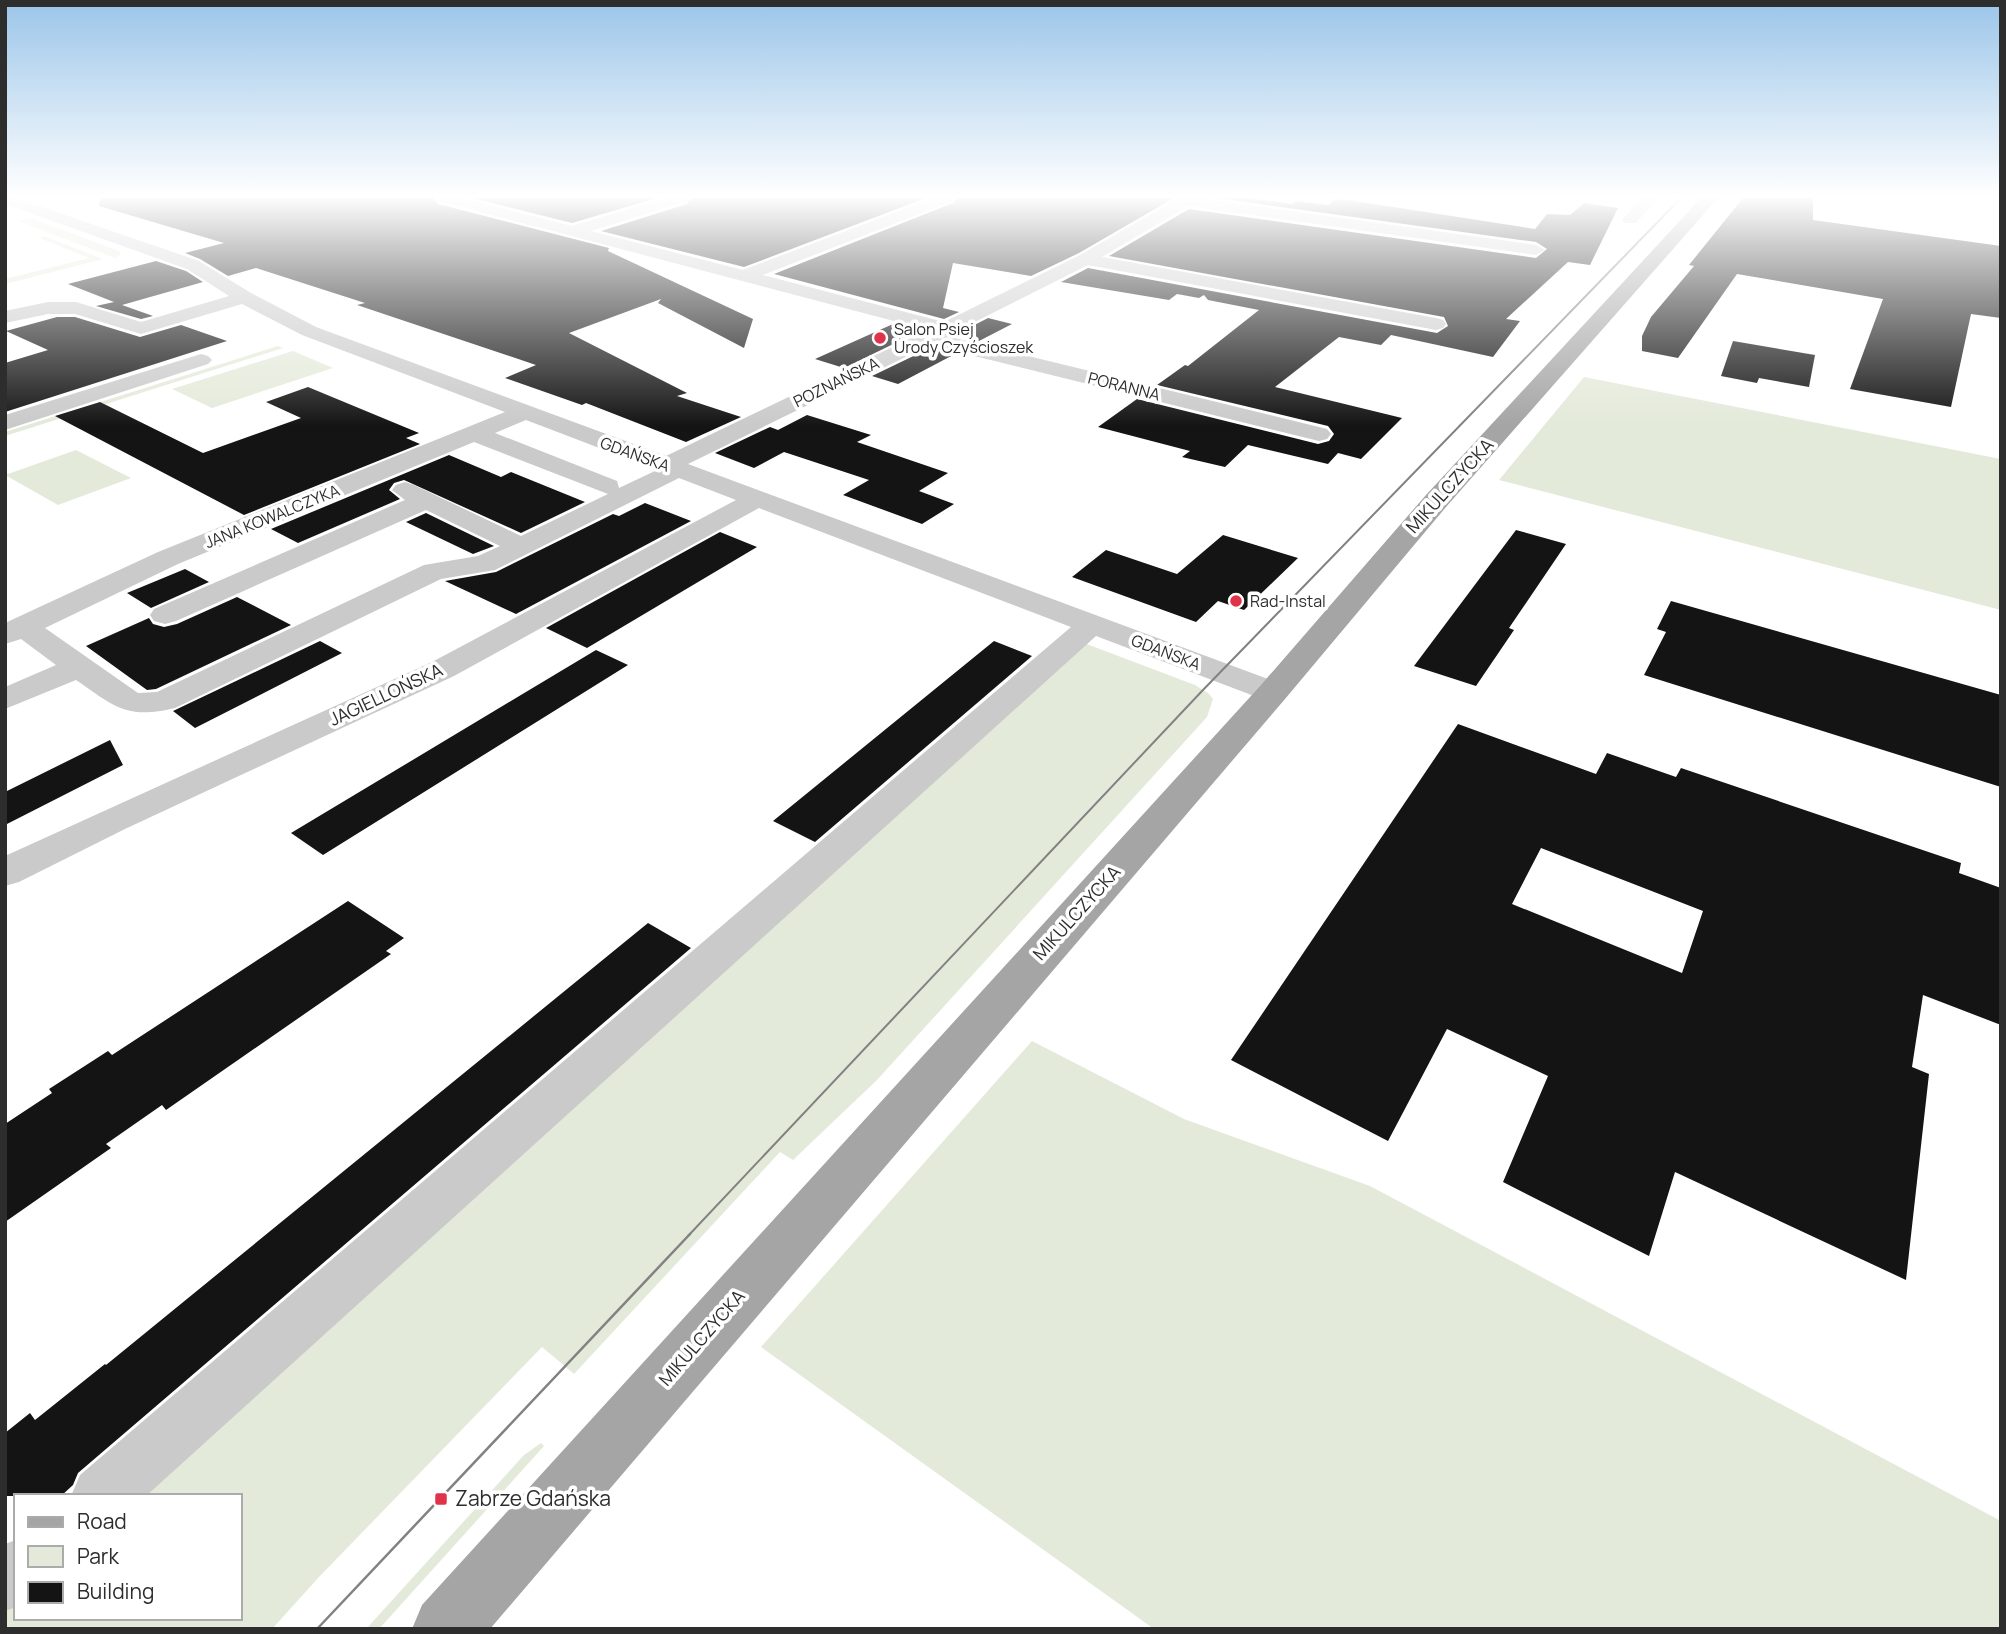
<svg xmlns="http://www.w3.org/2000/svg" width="2006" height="1634" font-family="Manrope,sans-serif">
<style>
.green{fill:#e4eada}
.building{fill:#141414;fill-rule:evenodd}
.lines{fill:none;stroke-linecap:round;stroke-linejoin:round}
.minor{fill:#cacaca;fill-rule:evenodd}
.major{fill:#a5a5a5;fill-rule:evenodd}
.tram-far1{stroke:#828282;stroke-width:2}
.tram{stroke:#828282;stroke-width:2.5}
.poi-dot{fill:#e03249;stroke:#fff;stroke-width:2.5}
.labels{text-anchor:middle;stroke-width:7;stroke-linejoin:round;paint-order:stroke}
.far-poi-label{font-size:16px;fill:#2d2d2d;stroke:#fff;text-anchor:start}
.far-street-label{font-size:16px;fill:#2d2d2d;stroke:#fff}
.street-label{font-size:18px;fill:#2d2d2d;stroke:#fff}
.near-poi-label{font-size:21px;fill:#2d2d2d;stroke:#fff;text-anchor:start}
</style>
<rect width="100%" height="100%" fill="#fff"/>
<path class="green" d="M30 218 119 251 121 254 115 258 18 221Z
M44 236 103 259 5 284V279L89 258 39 238Z
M278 346 283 348 5 436V432Z
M293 351 333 368 212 408 172 389Z
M1584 377 2001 459V610L1499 480Z
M76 450 131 478 58 505 5 475Z
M1076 640 1195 685 1208 693 1213 699 1207 717 877 1080 793 1160 780 1152 574 1374 542 1347 319 1577 272 1629H5V1581L16 1571V1618H240V1496H102Z
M1032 1041 1184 1119 1370 1186 2001 1521V1629H1154L761 1347Z
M541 1443 544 1446 379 1629H366L524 1455Z"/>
<path class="building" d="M100 198H434L438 204 609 248 608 251 753 319 744 348 658 303 661 299 569 333 687 393 677 396 741 417 686 442 586 403 582 405 505 378 536 365 357 305 365 303 256 268 228 276 200 259 185 253 224 243 99 206Z
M472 198H657L572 223Z
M691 198H926L744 267 601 231 687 204Z
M957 198H1174L1079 253 1031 276 953 263 943 308 959 312 944 319 774 274 953 203Z
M1215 198H1250L1292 204 1296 201 1329 205 1335 199 1348 200 1535 229 1547 214 1570 215 1584 203 1618 208 1590 265 1568 262 1506 319 1520 321 1493 357 1391 335 1381 345 1339 337 1275 387 1402 418 1361 459 1338 453 1328 464 1248 445 1225 467 1182 457 1190 451 1098 427 1137 399 1318 444 1329 441 1334 434 1328 426 1157 385 1185 365 1188 366 1259 310 1208 300 1204 295 1199 298 1177 294 1169 300 1061 282 1088 268 1437 333 1448 326 1444 317 1109 256 1189 209 1536 258 1547 249 1536 242Z
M1743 198H1813V220L2001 246V318L1971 314 1951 407 1850 389 1883 299 1737 274 1678 358 1642 351V336L1651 317 1694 266 1689 265Z
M156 261 186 271 203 282 122 305 153 316 141 319 96 306 114 302 68 284Z
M57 317H75L140 337 181 325 227 341 5 412V363L48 350 6 331Z
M988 318 1012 324 979 341 955 335Z
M893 324 920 331 844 368 815 359Z
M1733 341 1815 355 1809 387 1759 378 1757 383 1721 376Z
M930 348 955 354 898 384 872 376Z
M308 387 419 433 406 438 420 444 244 515 55 416 100 402 203 453 301 418 266 402Z
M807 415 871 435 857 442 948 473 919 491 954 504 922 524 843 495 869 480 784 452 754 468 715 453 770 427 778 430Z
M449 455 501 477 511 472 585 502 521 533 404 480 394 483 389 490 400 499 298 543 271 529Z
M645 503 691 521 516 614 445 581 496 572 613 514 619 516Z
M426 513 494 546 473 554 406 522Z
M1516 530 1566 544 1509 628 1514 630 1476 686 1414 666Z
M720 532 757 547 587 648 546 628Z
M1223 535 1298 558 1244 610 1218 601 1196 622 1072 577 1106 550 1177 574Z
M185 569 209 582 151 608 127 593Z
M237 597 291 625 156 689 147 690 86 646 149 618 153 624 164 627 177 624Z
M1671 601 2001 695V787L1644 675 1666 632 1657 629Z
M320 641 342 653 195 728 173 711Z
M994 641 1032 656 815 842 773 821Z
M596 650 628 665 323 855 291 833Z
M1458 724 1596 774 1607 753 1676 777 1681 768 1961 863 1959 873 2001 888V1025L1923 995 1912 1067 1929 1074 1906 1280 1675 1172 1649 1256 1503 1182 1548 1076 1447 1029 1388 1141 1231 1060ZM1541 848 1703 911 1682 973 1512 904Z
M110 740 123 765 5 825V792Z
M348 901 404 938 386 951 391 954 166 1110 162 1105 106 1144 111 1148 5 1222V1124L52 1093 49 1089 108 1051 112 1055Z
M648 923 691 948 78 1473 73 1485 61 1496H5V1433L30 1413 35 1420 105 1364 106 1365Z"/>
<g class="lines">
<path class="minor" d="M5 198H16L199 261 251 293 316 327 666 456 928 330 439 201 437 198H462L572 226 665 198H688L686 201 591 231 743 270 933 198H954L952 201 763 275 944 322 1080 255 1179 198H1198L1536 245 1545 250 1536 255 1188 206 1102 257 1436 318 1443 320 1446 324 1443 328 1436 330 1088 265 947 336 1327 429 1331 434 1327 439 1319 441 930 345 688 464 1284 685 1289 692 1284 699 1273 702 1262 699 1096 636 146 1496H71L80 1475 1071 627 759 508 454 676 125 829 19 882 5 886V856L432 662 736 500 679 478 495 570 441 579 175 708C126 720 114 706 76 680L5 709V687L56 665 21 639 5 644V623L158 552 505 412 302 335 242 304 141 334 75 314H48L5 323V311L48 302H76L141 322 229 296 187 269 5 204ZM526 420 657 470 619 488 617 481 495 433ZM474 442 608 494 521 536 414 485 405 482 396 485 392 490 405 500 154 609 150 615 154 621 165 624 176 621 426 510 500 546 478 556 424 565 157 692 138 693 45 628 178 564Z
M1642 198H1658L1636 223H1624L1622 220Z
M201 354 208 356 212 360 208 364 5 430V415Z
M16 1540V1607L5 1611V1544Z"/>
<path class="major" d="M1701 198H1718L1446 507 1285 699 490 1629H412L422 1605 1261 685 1426 495Z"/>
<path class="tram-far1" d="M688 1236 1202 691 1681 198"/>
<path class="tram" d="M317 1629 690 1234"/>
</g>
<linearGradient id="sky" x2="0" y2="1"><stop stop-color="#9bc5e9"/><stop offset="0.46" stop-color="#fff"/><stop offset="1" stop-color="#fff" stop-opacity="0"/></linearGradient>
<rect width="2006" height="426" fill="url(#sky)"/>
<g class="poi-dot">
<circle cx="880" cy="338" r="7"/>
<circle cx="1236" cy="601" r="7"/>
<rect x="434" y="1492" width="14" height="14" rx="3.5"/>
</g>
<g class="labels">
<g class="far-poi-label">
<text x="894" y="335">Salon Psiej<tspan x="894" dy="18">Urody Czyścioszek</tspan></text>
<text x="1250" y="607">Rad-Instal</text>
</g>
<g class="far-street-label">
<text transform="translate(836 382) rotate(-26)" y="6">POZNAŃSKA</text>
<text transform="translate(1124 386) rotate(14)" y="6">PORANNA</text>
<text transform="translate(635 454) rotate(20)" y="6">GDAŃSKA</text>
<text transform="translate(272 516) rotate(-22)" y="6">JANA KOWALCZYKA</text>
<text transform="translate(1166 652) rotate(21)" y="6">GDAŃSKA</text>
</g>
<g class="street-label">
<text transform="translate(1450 486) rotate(-48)" y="6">MIKULCZYCKA</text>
<text transform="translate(386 695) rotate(-25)" y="6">JAGIELLOŃSKA</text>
<text transform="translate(1077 913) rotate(-48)" y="6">MIKULCZYCKA</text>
<text transform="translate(702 1338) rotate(-49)" y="6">MIKULCZYCKA</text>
</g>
<g class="near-poi-label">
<text x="455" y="1506">Zabrze Gdańska</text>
</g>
</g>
<rect width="2006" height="1634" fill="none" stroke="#2d2d2d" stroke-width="14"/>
<rect x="14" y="1494" width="228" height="126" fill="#ffffff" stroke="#ababab" stroke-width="2"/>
<rect x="28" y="1517" width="35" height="10" fill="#a5a5a5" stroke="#ababab" stroke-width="2"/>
<text x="77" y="1529" font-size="21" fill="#2d2d2d">Road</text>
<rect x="28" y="1546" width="35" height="21" fill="#e4eada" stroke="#ababab" stroke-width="2"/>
<text x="77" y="1564" font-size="21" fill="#2d2d2d">Park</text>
<rect x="28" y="1582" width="35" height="21" fill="#141414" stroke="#ababab" stroke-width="2"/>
<text x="77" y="1599" font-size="21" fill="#2d2d2d">Building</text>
</svg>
